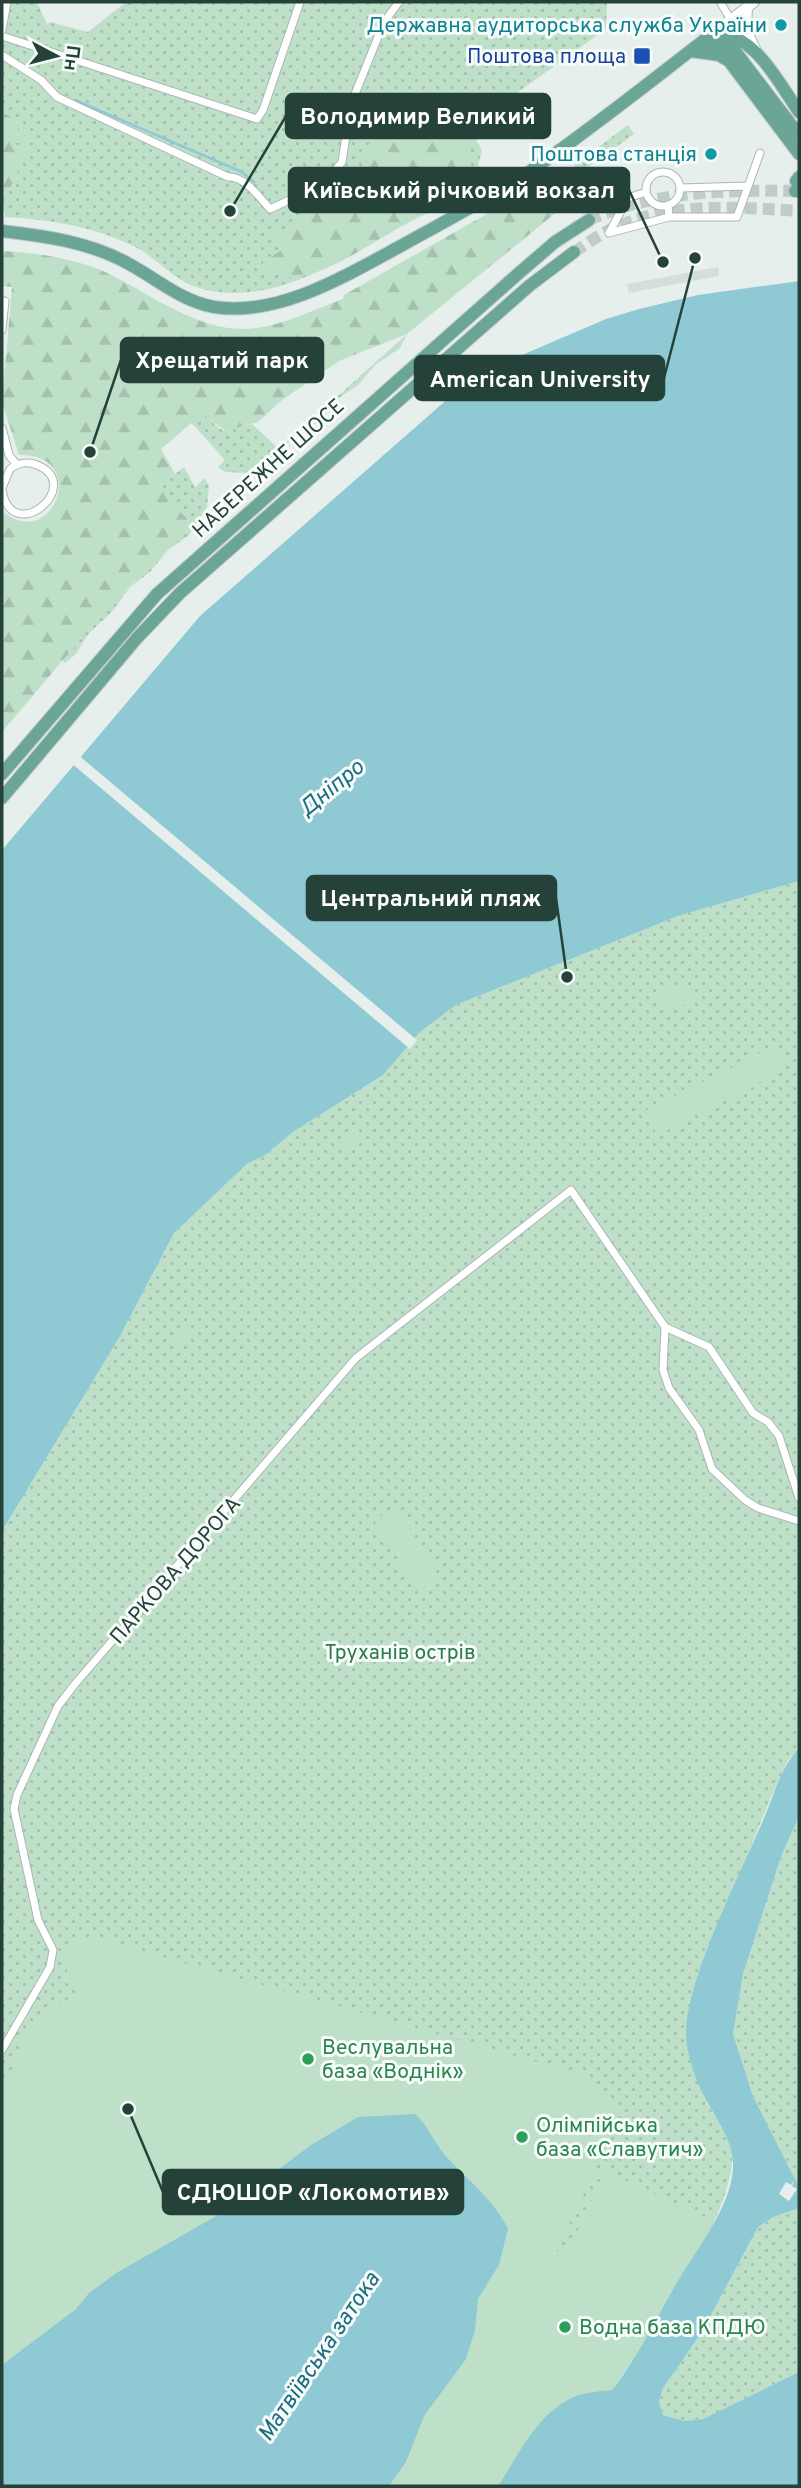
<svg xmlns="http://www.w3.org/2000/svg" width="801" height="2488" font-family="Overpass,sans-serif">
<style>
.built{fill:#d4dfda}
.grass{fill:url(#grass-dots)}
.forest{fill:url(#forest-firs)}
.pitch{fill:#bfe0c8}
.water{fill:#8ec9d4}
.pier{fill:#e6efeb}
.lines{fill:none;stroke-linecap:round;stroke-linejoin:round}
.stream{stroke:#8ec9d4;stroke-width:2.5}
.primary-tunnel{stroke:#bfccc8;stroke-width:12;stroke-dasharray:12 6;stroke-linecap:butt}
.street-casing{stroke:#a8b8b2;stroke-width:9}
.secondary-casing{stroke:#a4bbb3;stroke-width:12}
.primary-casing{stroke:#c2cac8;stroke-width:14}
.street{stroke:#fff;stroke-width:7}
.secondary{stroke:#fff;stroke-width:10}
.primary{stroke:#6aa596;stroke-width:12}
.culture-dot{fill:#0f9aa8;stroke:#f7fbf9;stroke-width:2.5}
.transit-dot{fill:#1a4fb4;stroke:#f7fbf9;stroke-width:2.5}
.leisure-dot{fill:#2e9e5b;stroke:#f7fbf9;stroke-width:2.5}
.labels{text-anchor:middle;stroke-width:6;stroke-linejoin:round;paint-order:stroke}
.culture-label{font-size:21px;fill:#0d838f;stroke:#f7fbf9;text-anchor:end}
.transit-label{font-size:21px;fill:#164399;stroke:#f7fbf9;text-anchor:end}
.street-label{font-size:21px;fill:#24423a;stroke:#f7fbf9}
.park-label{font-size:21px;fill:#2d7a4b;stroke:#f7fbf9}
.leisure-label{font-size:21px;fill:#27864d;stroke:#f7fbf9;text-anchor:start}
.water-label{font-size:23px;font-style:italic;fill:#1c6f80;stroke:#f7fbf9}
.leader{fill:none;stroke:#24423a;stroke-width:2.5}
.callout-dot{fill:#24423a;stroke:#f7fbf9;stroke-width:2.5}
.callout{fill:#24423a;stroke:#24423a;stroke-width:2.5}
.callout-label{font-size:23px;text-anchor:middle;font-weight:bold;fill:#fff}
</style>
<defs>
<pattern id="grass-dots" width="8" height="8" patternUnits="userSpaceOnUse" patternTransform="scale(1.75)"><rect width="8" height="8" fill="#bfe0c8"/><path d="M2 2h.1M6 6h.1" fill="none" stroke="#a4c1ad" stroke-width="1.8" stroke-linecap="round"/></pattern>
<pattern id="forest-firs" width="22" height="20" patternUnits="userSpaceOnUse" patternTransform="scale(1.75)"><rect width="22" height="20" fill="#bfe0c8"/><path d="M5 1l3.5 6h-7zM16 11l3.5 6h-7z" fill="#a4c1ad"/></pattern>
</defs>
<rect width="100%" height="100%" fill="#e6efeb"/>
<path class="built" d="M718 267 719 276 629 293 627 284Z"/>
<path class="grass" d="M2 2H37L47 24 50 22 88 32 126 2H607L606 29 470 127 482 151 478 165 488 180C466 194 443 204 422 215 356 250 269 316 191 285 174 278 157 260 141 250 101 228 50 219 5 217V212L2 211Z
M628 125 634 134 580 173 574 165Z
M407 334 400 348 375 365 358 385 336 400 316 423 293 437 276 457 259 463 246 473 225 472 218 467 225 460 190 421 168 382 219 428 226 431 252 424 279 449Z
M184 467 195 487 205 478 209 486 207 507 189 535 168 550 150 572 130 587 111 613 89 633 75 655 65 663 62 661 112 602 193 526 158 487Z
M799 881V1748L788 1760 771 1797 694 1988C688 2022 692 2061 703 2093 708 2110 723 2123 729 2139 752 2194 644 2342 612 2390 601 2391 589 2392 579 2395 539 2408 519 2455 498 2486H389L406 2462 479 2188 443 2153 2 2365V1531L119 1338 174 1233 248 1163 264 1156 293 1132 383 1075 420 1032 456 1005 678 916Z
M799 1816V2187L753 2096 733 2034 743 1974 782 1854Z
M799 2208V2372L703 2419 684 2421 663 2415 659 2402 663 2388 702 2332 758 2227 773 2217Z"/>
<path class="forest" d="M381 110 392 115V124L404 129 410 127 415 111 421 112 426 120 441 124 446 134 454 136 465 132 469 136 465 154 471 162C466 176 452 195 440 205 430 213 414 219 403 225 371 243 338 268 302 276 288 279 273 276 262 267L264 260 279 252 282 245 274 234 299 222 316 199 327 200 335 184 347 190 352 199 364 193 379 202 385 196V188L362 174 363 160 373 138 366 122Z
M2 112 14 119 20 134 40 140 38 143H16V149L36 144 39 147C22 159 14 153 19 178L13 182 2 203Z
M557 174 574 198 407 334 339 361 282 400 258 422 226 431 202 414 161 449 175 474 159 487 193 526 112 602 2 732V511C53 554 91 453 19 455L2 402 12 287 2 286V251C36 253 75 258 107 273 151 294 204 336 256 328 286 324 315 309 343 299L344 295Z"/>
<path class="pitch" d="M687 983 693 1002 663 1011 657 992Z
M774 1046 786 1069 657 1135 645 1111Z
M343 1140a9 9 0 1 1 18 0a9 9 0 1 1-18 0Z
M187 1324 196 1333 178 1351 170 1342Z
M396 1506 439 1576 418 1591 374 1520Z
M73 1938 99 1939 590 2077 616 2113 617 2122 556 2253 566 2257 604 2171 714 2221 644 2345 612 2390C601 2391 589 2392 579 2395 539 2408 519 2455 498 2486H389L406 2462 424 2416 466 2359 475 2330 478 2299 506 2247 508 2229C493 2198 466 2179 444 2154 433 2141 428 2125 414 2114L358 2117 311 2145 218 2215 118 2272 89 2293 76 2309 2 2365V2092L11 2078 23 2031 76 1993 63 1960Z"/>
<path class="water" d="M799 281V881L678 916 456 1005 420 1032 383 1075 293 1132 264 1156 248 1163 174 1233 119 1338 2 1531V850L200 616 475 375 606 319 639 309 698 295Z
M799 1748V1816L782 1854 743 1974 733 2034 753 2096 799 2187V2208L773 2217 758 2227 702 2332 663 2388 659 2402 663 2415 684 2421 703 2419 799 2372V2486H498C519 2455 539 2408 579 2395 589 2392 601 2391 612 2390 639 2356 656 2318 678 2281 696 2250 731 2207 733 2168 734 2140 717 2121 704 2096 696 2081 690 2063 687 2046 677 1995 743 1869 764 1818 775 1792 780 1769 799 1748Z
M415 2114C428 2125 433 2141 444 2154 466 2179 493 2198 508 2229L499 2265 478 2299 475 2330 466 2359 424 2416 406 2462 389 2486H2V2365L76 2309 89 2293 118 2272 218 2215 311 2145 358 2117Z"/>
<path class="pier" d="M77 754 417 1040 410 1049 70 762Z
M795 2179 792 2186 797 2189 789 2201 779 2194 786 2182 791 2185Z"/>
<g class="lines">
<path class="stream" d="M75 100 242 172 254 182"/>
<path class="primary-tunnel" d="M589 220C652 191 726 190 795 191
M574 252C587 244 601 233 616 227 674 202 738 207 799 211"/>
<defs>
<path id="street" d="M720 2 731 20
M2 30 7 2
M2 36 257 119 263 110 300 2
M2 55 41 80 57 97 228 177C245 176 260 198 270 209L324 184 342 162 351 104 384 22 399 2
M646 189a17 17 0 1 1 34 0a17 17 0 1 1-34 0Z
M680 188 747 186
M668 205 669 217H737L760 153
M609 233 669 217
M609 233 628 198 646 192
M2 330 5 301
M2 428 9 455 17 465
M2 488 10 469C18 463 28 461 37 465 86 485 12 548 2 490
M665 1327 663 1370 669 1388 699 1430 712 1469 745 1500 758 1508 799 1521
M2 2050 50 1967 53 1950 38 1920 14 1809 17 1795 58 1706 75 1684 356 1358 571 1190 665 1327 709 1347 753 1413 768 1422 779 1436 799 1498"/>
<path id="secondary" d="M747 7 746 30 756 51
M712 34 754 2"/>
<path id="primary" d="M700 47 721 44 735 51 799 135
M690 51 719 55 729 61 799 154
M796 181 799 177
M795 191H799
M2 231C45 236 90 242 129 264 157 279 181 301 214 307 277 317 344 277 397 248 440 224 485 201 526 174 590 130 651 81 712 34 753 29 780 85 799 112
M2 774 157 594 519 273 555 242 589 220
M2 798 137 638 180 593 529 286 574 252"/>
</defs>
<use href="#street" class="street-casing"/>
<use href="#secondary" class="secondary-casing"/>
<use href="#primary" class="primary-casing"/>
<use href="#street" class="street"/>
<use href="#secondary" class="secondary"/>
<use href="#primary" class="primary"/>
</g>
<g class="culture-dot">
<circle cx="781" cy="25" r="7"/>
<circle cx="711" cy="154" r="7"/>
</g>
<rect class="transit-dot" x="633" y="47" width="18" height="18" rx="3.5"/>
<g class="leisure-dot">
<circle cx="308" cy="2059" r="7"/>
<circle cx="522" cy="2137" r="7"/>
<circle cx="565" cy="2327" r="7"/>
</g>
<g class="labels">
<g class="culture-label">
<text x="767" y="32">Державна аудиторська служба України</text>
<text x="697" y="161">Поштова станція</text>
</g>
<g class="transit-label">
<text x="626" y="63">Поштова площа</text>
</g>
<g class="street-label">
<text transform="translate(268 468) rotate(-42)" y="7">НАБЕРЕЖНЕ ШОСЕ</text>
<text transform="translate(175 1570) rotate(-49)" y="7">ПАРКОВА ДОРОГА</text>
</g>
<g class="park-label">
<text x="400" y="1659">Труханів острів</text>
</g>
<g class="leisure-label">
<text x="322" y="2054">Веслувальна<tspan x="322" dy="24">база «Воднік»</tspan></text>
<text x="536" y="2132">Олімпійська<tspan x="536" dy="24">база «Славутич»</tspan></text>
<text x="579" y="2334">Водна база КПДЮ</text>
</g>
<g class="water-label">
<text transform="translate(331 787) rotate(-39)" y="8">Дніпро</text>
<text transform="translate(318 2356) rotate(-56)" y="8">Матвіївська затока</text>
</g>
</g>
<path class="leader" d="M230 211L286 116M663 262L629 190M90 452L121 360M695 258L664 378M567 977L556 898M128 2109L163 2192"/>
<g class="callout-dot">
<circle cx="230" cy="211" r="7"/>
<circle cx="663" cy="262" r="7"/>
<circle cx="90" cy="452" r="7"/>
<circle cx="695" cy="258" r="7"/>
<circle cx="567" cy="977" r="7"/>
<circle cx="128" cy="2109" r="7"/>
</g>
<g class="callout">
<rect x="286" y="94" width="264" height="44" rx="7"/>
<rect x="289" y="168" width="340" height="44" rx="7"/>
<rect x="121" y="338" width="202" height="44" rx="7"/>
<rect x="415" y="356" width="249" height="44" rx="7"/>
<rect x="307" y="876" width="249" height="44" rx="7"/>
<rect x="163" y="2170" width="300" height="44" rx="7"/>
</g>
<g class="callout-label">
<text x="418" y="124">Володимир Великий</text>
<text x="459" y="198">Київський річковий вокзал</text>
<text x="222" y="368">Хрещатий парк</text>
<text x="540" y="387">American University</text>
<text x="431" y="906">Центральний пляж</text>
<text x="313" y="2200">СДЮШОР «Локомотив»</text>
</g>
<rect width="801" height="2488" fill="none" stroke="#24423a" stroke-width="7"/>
<g transform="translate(56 56) rotate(97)" stroke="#f7fbf9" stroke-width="5" paint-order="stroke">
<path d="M0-5L12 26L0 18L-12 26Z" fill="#24423a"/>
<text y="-10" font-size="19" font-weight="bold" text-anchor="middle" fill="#24423a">Пн</text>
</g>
</svg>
